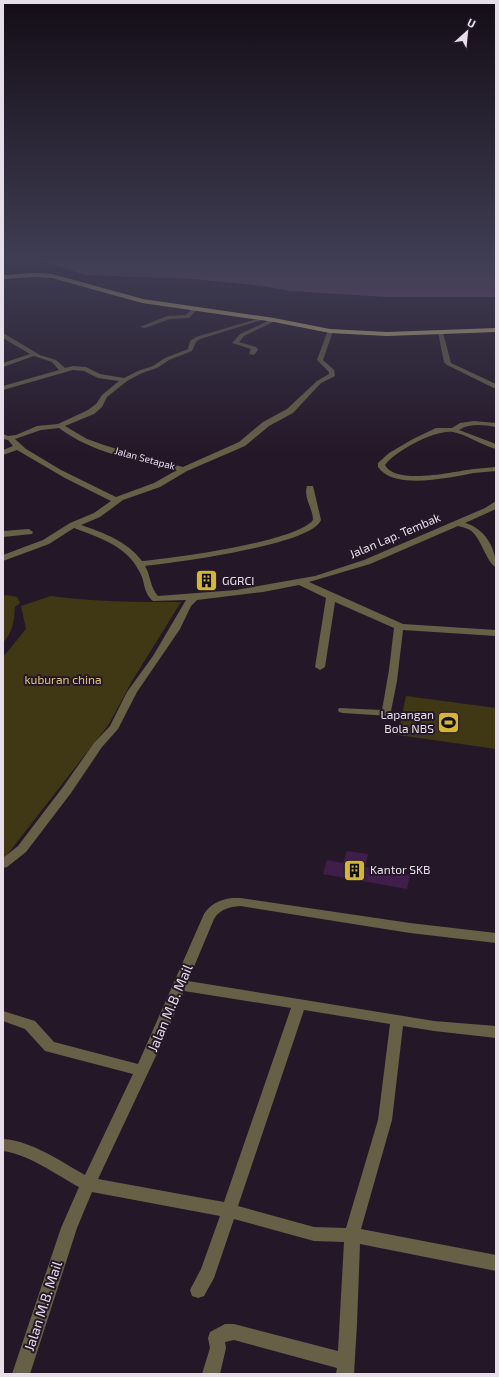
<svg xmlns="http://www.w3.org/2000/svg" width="499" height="1377" font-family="'Exo 2',sans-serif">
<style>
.green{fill:#403714}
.water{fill:#744f80}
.building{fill:#401e4b}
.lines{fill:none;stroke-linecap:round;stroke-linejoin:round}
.minor{fill:#676047;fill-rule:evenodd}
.highway{fill:#d1bf7d;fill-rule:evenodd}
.labels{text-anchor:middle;stroke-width:4;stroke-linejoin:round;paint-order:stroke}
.far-street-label{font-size:10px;fill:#e6dee9;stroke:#241828}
.street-label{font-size:12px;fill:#e6dee9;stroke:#241828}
.poi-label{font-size:12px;fill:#e6dee9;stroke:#241828;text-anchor:start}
.park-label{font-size:12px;fill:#dec568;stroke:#241828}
.near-street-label{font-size:14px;fill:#e6dee9;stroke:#241828}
</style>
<rect width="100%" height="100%" fill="#241828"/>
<path class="green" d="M6 595 17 597 20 603 15 607C14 622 13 631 3 643V596Z
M51 596C94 602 137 602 181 602L132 681 109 724 3 860V657L26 629 21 606Z
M406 696 496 708V749L398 735Z"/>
<path class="water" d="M38 260H496V297H386L290 291 264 286 194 279 86 275Z"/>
<path class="building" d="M201 576H213L212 588H204V586H200Z
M347 851 368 854 365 867 410 875 407 889 323 874 327 860 343 863Z"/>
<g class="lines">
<path class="minor" d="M195 307 198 309 189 318 170 319 145 328 140 327 167 316 185 315Z
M260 318 265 319 200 339 196 342 192 351 169 360 157 368 142 373 127 381 107 397 102 407 94 414 65 426 87 439 104 445 140 456 183 467 239 442 263 422 287 409 317 381 329 374V372L317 360 328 330 330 329 333 331 323 360 334 370 335 376 321 383 293 413 269 426 245 446 187 471 160 487 123 500 100 517 81 525C104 533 127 541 142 561 173 558 296 542 313 520 313 508 303 498 307 486H313L321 520C312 545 173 563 145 566 151 576 150 588 158 596L236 590 315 576 364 560 485 508 496 501V509L465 523C484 528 496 547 496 567 487 564 481 537 470 530 467 528 462 527 458 526L370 564 309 582 403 624 496 630V636L403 630 397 681 390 716 343 713 339 712 338 710 339 708 382 710 389 670 394 628 335 602 325 667 320 670 315 667 326 598 299 585 263 592 197 600 191 606 180 629 137 692 118 729 102 747 71 793 26 852 7 867 3 868V858L18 846 63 787 94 743 110 726 127 692 153 656 186 600 153 601C142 591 146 582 139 571 127 546 98 537 74 528L49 544 3 561V555L43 540 70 523 94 513 111 501 65 478 17 450 3 455V450L13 446 8 440 3 439V434L8 436 16 435 37 426 58 424 88 410 96 404 102 395 119 381 98 378 84 371 73 370 3 390V386L59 370 52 362 34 356 3 367V363L30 354 3 338V333L40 355 56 360 65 368 73 366 86 367 100 374 124 378 138 371 153 366 165 358 188 349 190 341 196 337ZM59 428C92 453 137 461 177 470L154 483 116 497 61 470 26 449 15 439 41 430Z
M272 319 277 320 244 336 239 342 256 347 258 350 254 355 249 354 251 349 232 343 240 334Z
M438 332 443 333 451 363 496 384V389L447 365 444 362Z
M474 421 496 423V427C484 425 470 423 459 430L496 444V449C481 445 468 435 453 432 436 429 395 451 385 465 396 486 456 471 474 469 481 468 489 468 496 467V471C489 472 481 472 474 473 451 477 394 491 378 467V463L389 453 413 439 436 428H452L460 423Z
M29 529 33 532 32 534 3 537V531Z
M232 898H240L410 923 496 933V943L410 933 240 906C229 907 220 909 214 919L188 981 434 1021 496 1026V1038L434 1031 403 1026 392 1120 361 1229 496 1255V1271L360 1244 357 1324 354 1374H336L337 1368 234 1340 225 1342 226 1348 220 1374H202L210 1348 208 1338 210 1332 225 1324H234L338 1351 344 1242 314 1241 234 1219 214 1278 204 1296 198 1298 192 1296 190 1290 201 1269 220 1216 92 1192 77 1228 30 1374H12L61 1228 79 1187C57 1175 28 1154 3 1151V1139C32 1141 60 1161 85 1175L133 1074 45 1051 25 1029 3 1021V1011L35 1021 54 1042 138 1064 204 914C211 903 220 900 232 898ZM184 991 291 1008 224 1202 98 1179 162 1043ZM304 1010 390 1024 378 1120 346 1228 314 1227 238 1206Z"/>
<path class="highway" d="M34 273 52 274 143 299 274 318 330 329 387 332 496 328V332L387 336 330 333 274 322 142 303 52 278 34 277 3 279V275Z"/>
</g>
<linearGradient id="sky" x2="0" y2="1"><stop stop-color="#140d16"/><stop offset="0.57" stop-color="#3f3d53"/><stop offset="1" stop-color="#3f3d53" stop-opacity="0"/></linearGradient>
<rect width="499" height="453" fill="url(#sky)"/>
<defs>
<symbol id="building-square" viewBox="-11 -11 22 22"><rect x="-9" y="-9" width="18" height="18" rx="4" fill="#d4b535" stroke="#241828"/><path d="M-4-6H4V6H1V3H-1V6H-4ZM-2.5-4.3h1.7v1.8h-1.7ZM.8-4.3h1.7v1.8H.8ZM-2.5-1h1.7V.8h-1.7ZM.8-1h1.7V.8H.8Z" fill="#111"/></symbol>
<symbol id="stadium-square" viewBox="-11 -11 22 22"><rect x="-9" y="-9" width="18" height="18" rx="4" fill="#d4b535" stroke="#241828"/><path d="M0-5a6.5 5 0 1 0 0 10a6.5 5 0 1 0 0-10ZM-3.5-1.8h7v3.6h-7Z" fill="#111"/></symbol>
</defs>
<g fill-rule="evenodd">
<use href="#building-square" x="194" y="568" width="25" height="25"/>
<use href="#stadium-square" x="436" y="710" width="25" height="25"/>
<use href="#building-square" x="342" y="858" width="25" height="25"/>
</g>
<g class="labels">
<g class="far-street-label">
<text transform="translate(145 458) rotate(15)" y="4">Jalan Setapak</text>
</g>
<g class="street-label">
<text transform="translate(395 536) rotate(-23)" y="4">Jalan Lap. Tembak</text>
</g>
<g class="poi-label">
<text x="222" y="585">GGRCI</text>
<text x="434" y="719" text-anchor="end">Lapangan<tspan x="434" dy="14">Bola NBS</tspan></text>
<text x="370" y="874">Kantor SKB</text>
</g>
<g class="park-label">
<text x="63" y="684">kuburan china</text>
</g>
<g class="near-street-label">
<text transform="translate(170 1008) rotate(-67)" y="5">Jalan M.B. Mail</text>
<text transform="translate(43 1306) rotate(-72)" y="5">Jalan M.B. Mail</text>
</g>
</g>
<rect width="499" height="1377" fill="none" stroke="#e6dee9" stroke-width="8"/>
<g transform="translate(467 32) rotate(27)" stroke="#241828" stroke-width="3" paint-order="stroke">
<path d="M0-3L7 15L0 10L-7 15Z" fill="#e6dee9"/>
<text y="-6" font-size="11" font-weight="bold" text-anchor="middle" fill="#e6dee9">U</text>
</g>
</svg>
